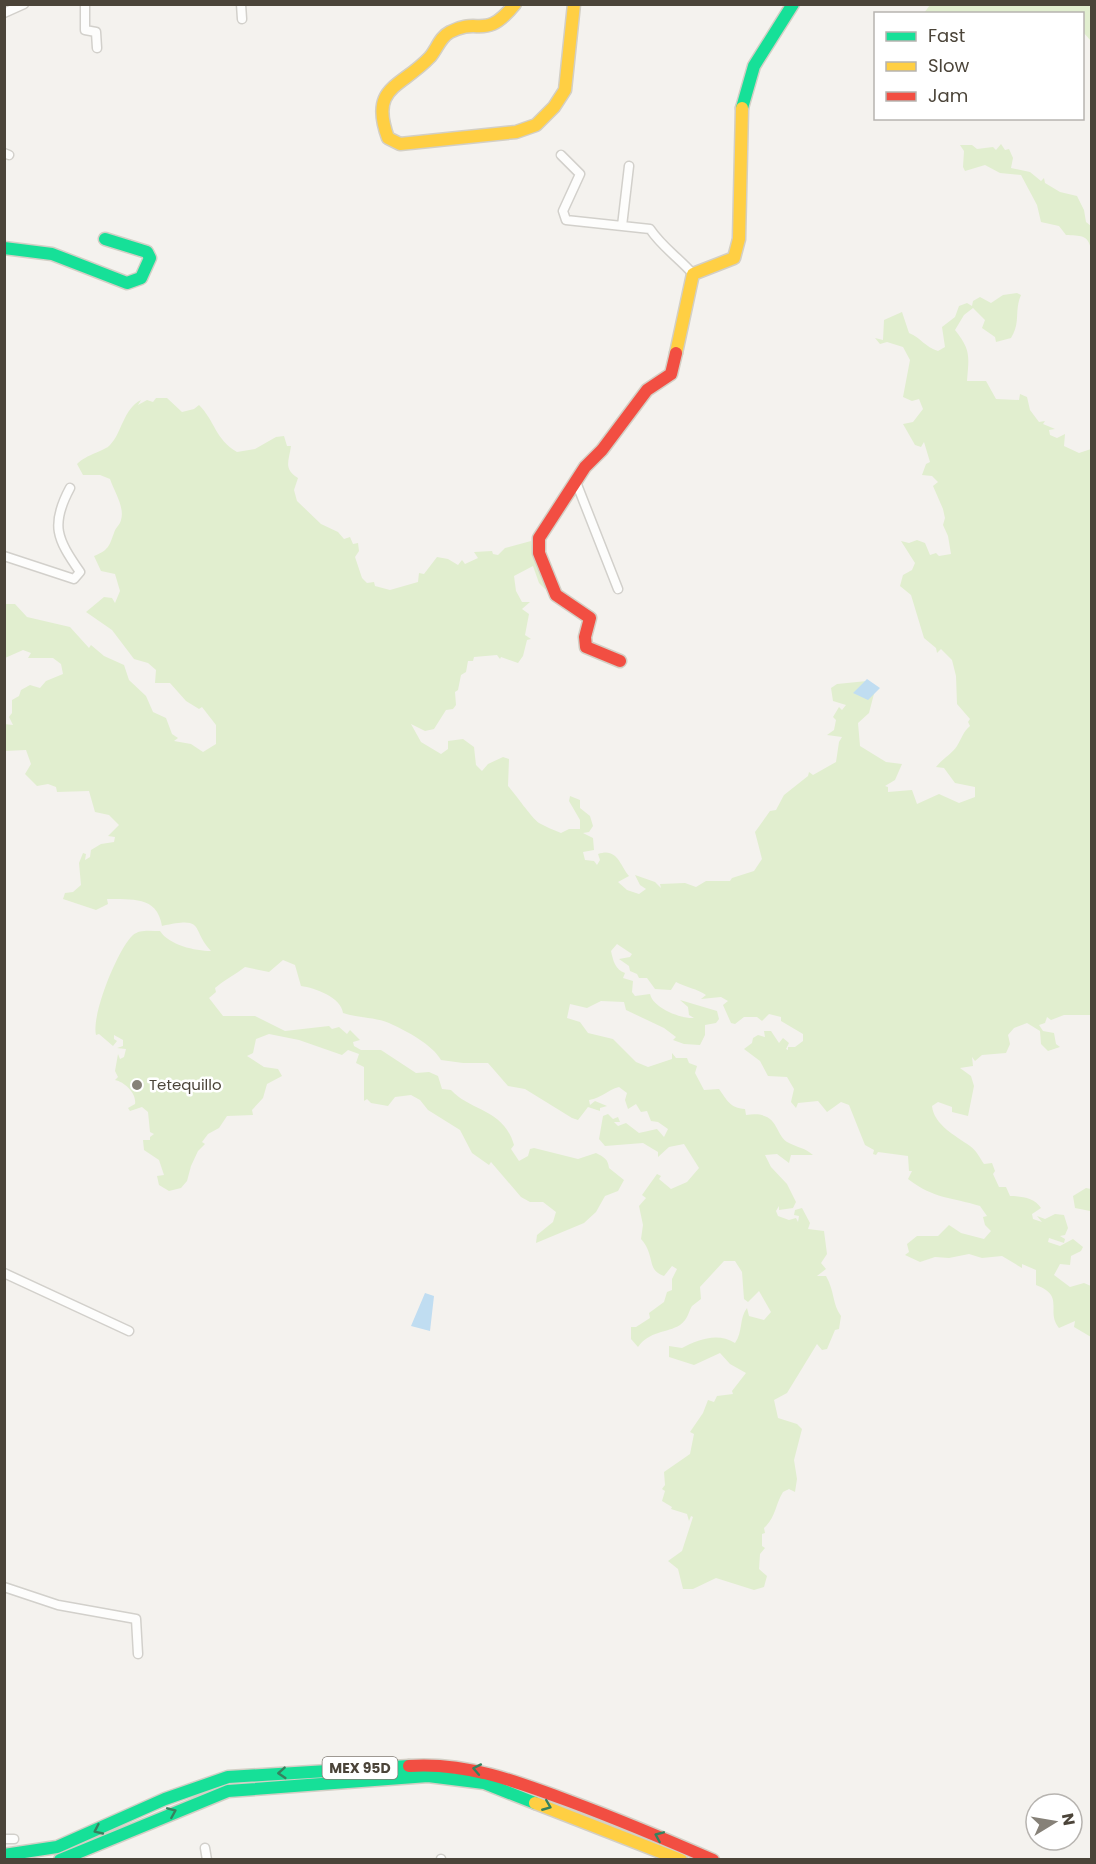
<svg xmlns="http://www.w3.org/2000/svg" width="1096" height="1864" font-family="Poppins,sans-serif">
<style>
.green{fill:#e1eecf}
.water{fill:#c0ddf1}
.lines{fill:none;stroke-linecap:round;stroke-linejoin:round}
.street-casing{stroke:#d2d0cb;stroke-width:11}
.fast-casing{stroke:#d3cfc5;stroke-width:15}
.slow-casing{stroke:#d3cfc5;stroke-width:15}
.jam-casing{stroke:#d3cfc5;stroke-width:15}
.street{stroke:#fdfdfc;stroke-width:8}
.fast{stroke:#16e098;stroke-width:12}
.slow{stroke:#ffcf43;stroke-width:12}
.jam{stroke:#f24e42;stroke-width:12}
.oneway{stroke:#36825f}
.poi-dot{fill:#868178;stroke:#fff;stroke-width:2}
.labels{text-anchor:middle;stroke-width:5;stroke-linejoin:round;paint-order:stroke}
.shield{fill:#fff;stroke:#817c74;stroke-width:1.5}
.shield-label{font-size:14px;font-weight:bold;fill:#4b4439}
.poi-label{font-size:15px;fill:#4b4439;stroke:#fff;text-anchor:start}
</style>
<rect width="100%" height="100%" fill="#f4f2ee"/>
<path class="green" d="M930 5H1091V41L1083 32 1082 14 924 13Z
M1001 144 1005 150 1009 149 1013 158 1011 168 1030 172 1041 181 1044 178 1045 183 1060 192 1077 196 1084 210 1086 222 1091 226V249C1088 234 1080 236 1066 235L1059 226 1041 222 1037 205 1021 175 1000 173 985 165 965 171 963 167 964 151 960 145H972L977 149 993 147 996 150Z
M1017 293 1021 295C1014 311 1021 322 1011 338L996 342 995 337 982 328 985 320 973 308 964 315 955 330C971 350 969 356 967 381H986L996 399 1019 400 1020 394 1027 397 1030 410 1039 422 1045 421 1043 424 1055 429 1049 430 1050 435 1057 438 1065 434 1064 446 1079 453 1091 449V1015H1064L1051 1020 1047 1017 1045 1023 1039 1025 1043 1031 1054 1033 1056 1044 1060 1047 1048 1051 1041 1044 1040 1031 1027 1023 1014 1028 1008 1035 1010 1044 1006 1053 982 1055 975 1061 972 1057 973 1066 960 1068 971 1076 974 1086 968 1116 952 1112V1107L938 1102 932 1106C934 1125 956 1136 970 1146 976 1150 980 1158 984 1164L992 1163 995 1171 993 1174 999 1187H1006L1010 1196C1021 1196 1035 1198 1041 1208L1032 1214 1033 1219 1042 1222 1037 1216 1045 1219 1055 1214 1064 1215 1068 1228 1065 1235 1060 1236 1065 1239 1064 1243 1049 1238 1048 1242 1060 1246 1073 1239 1083 1247 1081 1251 1071 1256 1070 1265 1060 1264 1054 1275 1070 1287 1084 1283 1091 1286V1337L1074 1327 1075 1321 1059 1328C1045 1311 1066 1296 1036 1285V1270L1022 1264V1268L1002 1256 982 1258 969 1254 949 1258 935 1257 920 1262 905 1255 909 1252 907 1244 917 1236H938L949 1225 961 1233 984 1239 991 1231 985 1225 983 1217 987 1216 980 1206C951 1197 934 1199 908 1179L912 1171H909L908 1156 878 1152 876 1155 873 1154 874 1150 865 1145 849 1105 841 1102 827 1112 818 1101 798 1103 796 1108 791 1102 794 1089 787 1077 768 1076 760 1061 744 1049 752 1043 753 1038 758 1035 765 1037 764 1031H771L779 1043 783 1038 789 1043 786 1049 788 1050V1047H795L803 1041V1034L781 1021V1017L769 1014 762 1021 757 1017H744L735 1024 731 1023 723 1005 728 1001 721 997 701 999 706 995C698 989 685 987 676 982L671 990 655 989 647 978H639L637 974 630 971 629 966 619 959 630 957 632 954 617 944 611 951C613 960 615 970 625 973L623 978 633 981 632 992 635 996 650 994C653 1008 681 1019 694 1018L689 1015 688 1007 680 1000 717 1011 719 1019 716 1023 705 1025V1035L700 1045 684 1044 673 1040 676 1037 664 1028 626 1010 624 1002 601 1001 587 1008 570 1004 567 1018 580 1022 588 1033 613 1039 636 1062 648 1067 672 1059V1053L676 1058H687L689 1063 697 1066 695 1073 704 1090 719 1089C727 1100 730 1108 745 1109L746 1115C781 1110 773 1135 789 1143 798 1148 804 1147 813 1155H791L789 1163 777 1154 765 1155 771 1167 787 1184 796 1202 793 1208 779 1210V1206L776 1211 778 1216 789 1220 796 1218 798 1222 799 1216 794 1215 795 1210 802 1208 810 1223 808 1229 824 1231 827 1254 821 1263 826 1269 817 1276H826C835 1292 832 1304 841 1316L839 1329 835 1330 827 1349 822 1350 817 1344 787 1393 774 1400 778 1418 797 1424 802 1429 794 1460 797 1479 795 1492 789 1489 783 1492C775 1505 776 1517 764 1528L765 1533 762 1534V1546L765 1548 760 1554 759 1569 767 1576 764 1587 754 1590 716 1578 693 1589H683L678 1569 668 1561 682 1551 693 1517 691 1516 689 1521 687 1514 671 1509 672 1507 662 1501 665 1491 662 1489 665 1485 664 1472 690 1454 694 1434 690 1432 703 1413 708 1400 714 1402 717 1396 733 1394 732 1391 746 1373 730 1364 720 1353 694 1365 669 1357V1346L682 1348C698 1340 717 1332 735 1343 743 1332 739 1318 747 1308L749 1316 764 1320 771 1312 759 1291 748 1302 744 1299 742 1272 735 1261H724L700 1287 701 1299 692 1306C688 1313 688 1319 680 1325 667 1333 649 1331 638 1347L631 1339V1327H636L650 1318 649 1313 664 1302 667 1292 672 1290V1279L677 1269 672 1266 664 1276C646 1270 656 1256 641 1239L643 1225 639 1206 646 1198 642 1195 657 1174 661 1176 659 1179 671 1189 687 1182 699 1168 684 1144 669 1147 658 1157V1152L643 1143 605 1146 599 1139 603 1116 608 1114 613 1119 618 1117 620 1122H614L618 1126 626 1123 639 1133 657 1129 664 1137 668 1129 658 1122 651 1121 647 1111 641 1112 636 1104 628 1109 625 1100 627 1093 619 1087C607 1090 602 1098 589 1100L590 1105 595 1101 607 1106 600 1108V1111L588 1107 578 1120 572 1118 525 1089 508 1086 488 1063H463L441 1060C433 1045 405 1030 389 1023 375 1017 357 1018 343 1013 341 997 315 988 301 986L295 965 283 960 269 972 245 967C235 975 224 980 215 988L216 992 209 998 223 1016H255L285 1031 329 1026 332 1029 339 1027 347 1034 350 1030 360 1040 353 1042 354 1046 361 1050H381L416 1073 429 1072 438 1076 442 1089 451 1090C470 1111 504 1109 514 1145L511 1149 519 1161 528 1156 530 1149 534 1148 578 1159 596 1153C604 1157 608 1159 609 1168L624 1180 618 1191 605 1196 596 1212 584 1223 536 1243 537 1235 553 1222 556 1212 543 1202H530L521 1197 491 1162 489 1165 472 1153 460 1130 428 1110 420 1100 411 1095 395 1097 388 1106 371 1103 367 1099 364 1101V1067L356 1063 359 1054 348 1050 342 1055 299 1040 269 1034 256 1039 253 1053 247 1056 264 1067 278 1069 282 1076 267 1084 263 1098 252 1110 253 1115 227 1116 219 1128 208 1134 202 1142 205 1144 198 1151 191 1166 187 1181 181 1188 169 1191 159 1185 157 1176 164 1175 159 1160 144 1150 143 1140H150V1137L154 1134 150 1132 148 1112 142 1107 130 1111 128 1108 135 1104C137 1094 125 1082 115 1080L118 1077 115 1071 118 1054 120 1059 124 1057 126 1049 117 1048 123 1046V1040L114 1035V1039L117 1041 113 1046 99 1034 96 1035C91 1014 119 947 133 935 140 929 151 931 160 931 169 945 195 951 211 951 190 929 207 916 162 926 157 895 131 900 107 899L108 904 96 910 63 899 65 893 73 892 81 885 79 863 83 853 86 854 85 860 90 857 91 850 101 844 114 842 115 837 108 836 119 825 109 815 95 812 89 791 57 792 56 787 48 784 37 786 25 774 31 764 26 750 5 751 4 724 13 725 9 717 12 713V700L19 696 21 690 30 685 40 688 46 681 63 674 61 664 53 658H28L31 653 23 650 5 658V604H15L27 617 70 627 89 648 91 645 104 656 124 665 129 680 146 696 153 712 166 718 172 734 178 738 174 741 191 744 203 752 216 744V725L202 707 199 709 186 701 170 683H155L156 670 148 663 134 659 112 630 86 612 104 597 112 598 115 603 120 591 115 574 101 571 94 556C109 550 109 546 114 533 115 528 120 525 121 520 125 507 114 491 110 479L100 475H83L77 464C87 454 105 451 110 445 122 433 123 409 141 400L138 405 147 400 153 402 156 398H167L182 412 194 409 199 405C215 421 215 439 237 452L255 449 276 437 284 436 287 446H291C289 461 283 469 298 478L294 490 297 501 321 524 338 532 344 539 350 537 353 544 358 543 359 551 355 557 362 578 367 583 374 582 375 586 390 590 418 582 419 573 424 574 437 557 448 559 458 565 462 560 465 564 478 558 474 552 492 551 493 554 498 555 505 548 531 541 533 553 551 585 545 589 539 583 533 566 514 576 516 591 522 602H530L522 609 529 614 525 635 531 639 527 640 523 656 518 663 501 657 500 659 497 655 474 657 473 661H468L466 672 461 675 458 690 455 692 456 705 453 709 446 710 434 729 425 731 411 724 421 742 441 754 448 749V741L463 739 474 747 476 765 482 771 488 764 503 757 509 759 508 786C516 795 531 817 539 823 546 827 554 830 561 833L569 829H580V820L569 801 570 796 580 800V808L590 816 593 826 589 832 583 833 593 838 594 850 583 852 585 860 594 861 597 865 600 860 598 854C617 847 620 865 629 876L618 882 627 890 639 894 646 889 640 885 635 875 655 882 661 888 660 884 685 883 696 887 706 881H730L732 878 754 871 762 859 755 832 770 811 776 810 784 795 808 776 809 772 813 775 836 762 839 742 842 737 827 735 834 730 836 720 833 717 839 707 842 710 846 705 833 701 831 688 837 684 867 681 875 690 869 713 858 723 860 746 886 762 902 764 895 780 885 786 888 787V792L912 790 917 804 939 794 959 803 975 797V787L955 783 944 768 936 767C942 759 952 754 957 746 962 738 963 732 970 726L968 722 970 719 957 704 956 676 952 660 941 649 937 653 936 648 924 638 911 595 900 586 903 575 912 570 915 563 901 541 909 543 917 540 925 543 930 555 936 553 939 556 951 554 948 536 943 525 945 518 943 509 933 486 938 482 932 476 922 475 926 464 930 462 924 442 921 447 915 445 903 424 913 422 923 409 919 399 912 401 903 397 910 360 903 347 887 342 880 344 875 338 883 340 884 320 902 312 909 333C921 338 925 347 938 351L945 347 942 327 955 317 959 306 967 303 972 306 973 301 980 297 991 303 1003 295Z
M1086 1188 1091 1189V1214L1090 1211 1075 1208 1073 1196Z"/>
<path class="water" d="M867 679 880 688 868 700 853 693Z
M425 1293 434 1296 430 1331 411 1326Z"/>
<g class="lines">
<defs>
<path id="street" d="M85 4V30L96 32 97 48
M241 4 242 19
M4 13 24 4
M4 153 9 155
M561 155 580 174 563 211 566 220 650 229C662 247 678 257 693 274
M622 226 629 166
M576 482 618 589
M4 556 74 579 80 572C57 539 50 525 70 488
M4 1273 129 1331
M4 1587 58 1605 136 1619 138 1654
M4 1839H14
M205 1848 207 1860
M441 1860V1859"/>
<path id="fast" d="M742 108 754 66 793 4
M4 248 52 254 127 283 141 278 150 258 147 252 105 239
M4 1855 57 1847 165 1799 228 1777 409 1766
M60 1860 228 1791 428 1776 484 1783 535 1803"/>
<path id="slow" d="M515 4C484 42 480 16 450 32 440 37 437 49 430 57 401 88 369 86 388 138L400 144 516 132 536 125 554 107 565 90 574 4
M676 353 693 274 734 258 739 239 742 108
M535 1803 681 1860"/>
<path id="jam" d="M620 661 586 647 585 637 590 618 556 595 539 553V538L585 467 602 450 647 390 671 374 676 353
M409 1766C465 1762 516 1781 569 1801 617 1819 665 1839 713 1860"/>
</defs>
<use href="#street" class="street-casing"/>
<use href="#fast" class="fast-casing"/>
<use href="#slow" class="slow-casing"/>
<use href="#jam" class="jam-casing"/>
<use href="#street" class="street"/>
<use href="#fast" class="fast"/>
<use href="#slow" class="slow"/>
<use href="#jam" class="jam"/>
</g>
<defs><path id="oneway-chevron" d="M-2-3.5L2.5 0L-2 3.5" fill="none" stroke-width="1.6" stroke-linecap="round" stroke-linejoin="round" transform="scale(1.5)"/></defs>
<g class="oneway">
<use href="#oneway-chevron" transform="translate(477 1769) rotate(-169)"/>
<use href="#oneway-chevron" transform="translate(282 1773) rotate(176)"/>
<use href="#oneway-chevron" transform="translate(547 1806) rotate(22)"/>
<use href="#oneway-chevron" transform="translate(172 1812) rotate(-23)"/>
<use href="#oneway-chevron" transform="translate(98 1830) rotate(155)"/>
<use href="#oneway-chevron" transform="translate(659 1836) rotate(-157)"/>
</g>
<circle class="poi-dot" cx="137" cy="1085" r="6"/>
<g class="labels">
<rect class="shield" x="322.5" y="1757" width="75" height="22" rx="4.5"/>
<g class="shield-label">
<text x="360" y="1773">MEX 95D</text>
</g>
<g class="poi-label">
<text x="149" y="1090">Tetequillo</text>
</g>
</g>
<rect width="1096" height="1864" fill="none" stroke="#4b4439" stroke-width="12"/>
<rect x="874" y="12" width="210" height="108" fill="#ffffff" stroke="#b7b4b0" stroke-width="1.5"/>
<rect x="886" y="32" width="30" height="9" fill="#16e098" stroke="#b7b4b0" stroke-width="1.5"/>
<text x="928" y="42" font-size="18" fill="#4b4439">Fast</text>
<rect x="886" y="62" width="30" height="9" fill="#ffcf43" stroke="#b7b4b0" stroke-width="1.5"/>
<text x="928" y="72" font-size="18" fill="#4b4439">Slow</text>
<rect x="886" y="92" width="30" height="9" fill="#f24e42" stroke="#b7b4b0" stroke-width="1.5"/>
<text x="928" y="102" font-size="18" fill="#4b4439">Jam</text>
<g transform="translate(1054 1822) rotate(79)"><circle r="28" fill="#ffffff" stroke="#b7b4b0" stroke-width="1.5"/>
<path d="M0-4.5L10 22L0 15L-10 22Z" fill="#868178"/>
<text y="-9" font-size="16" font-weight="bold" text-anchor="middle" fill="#4b4439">N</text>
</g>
</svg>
